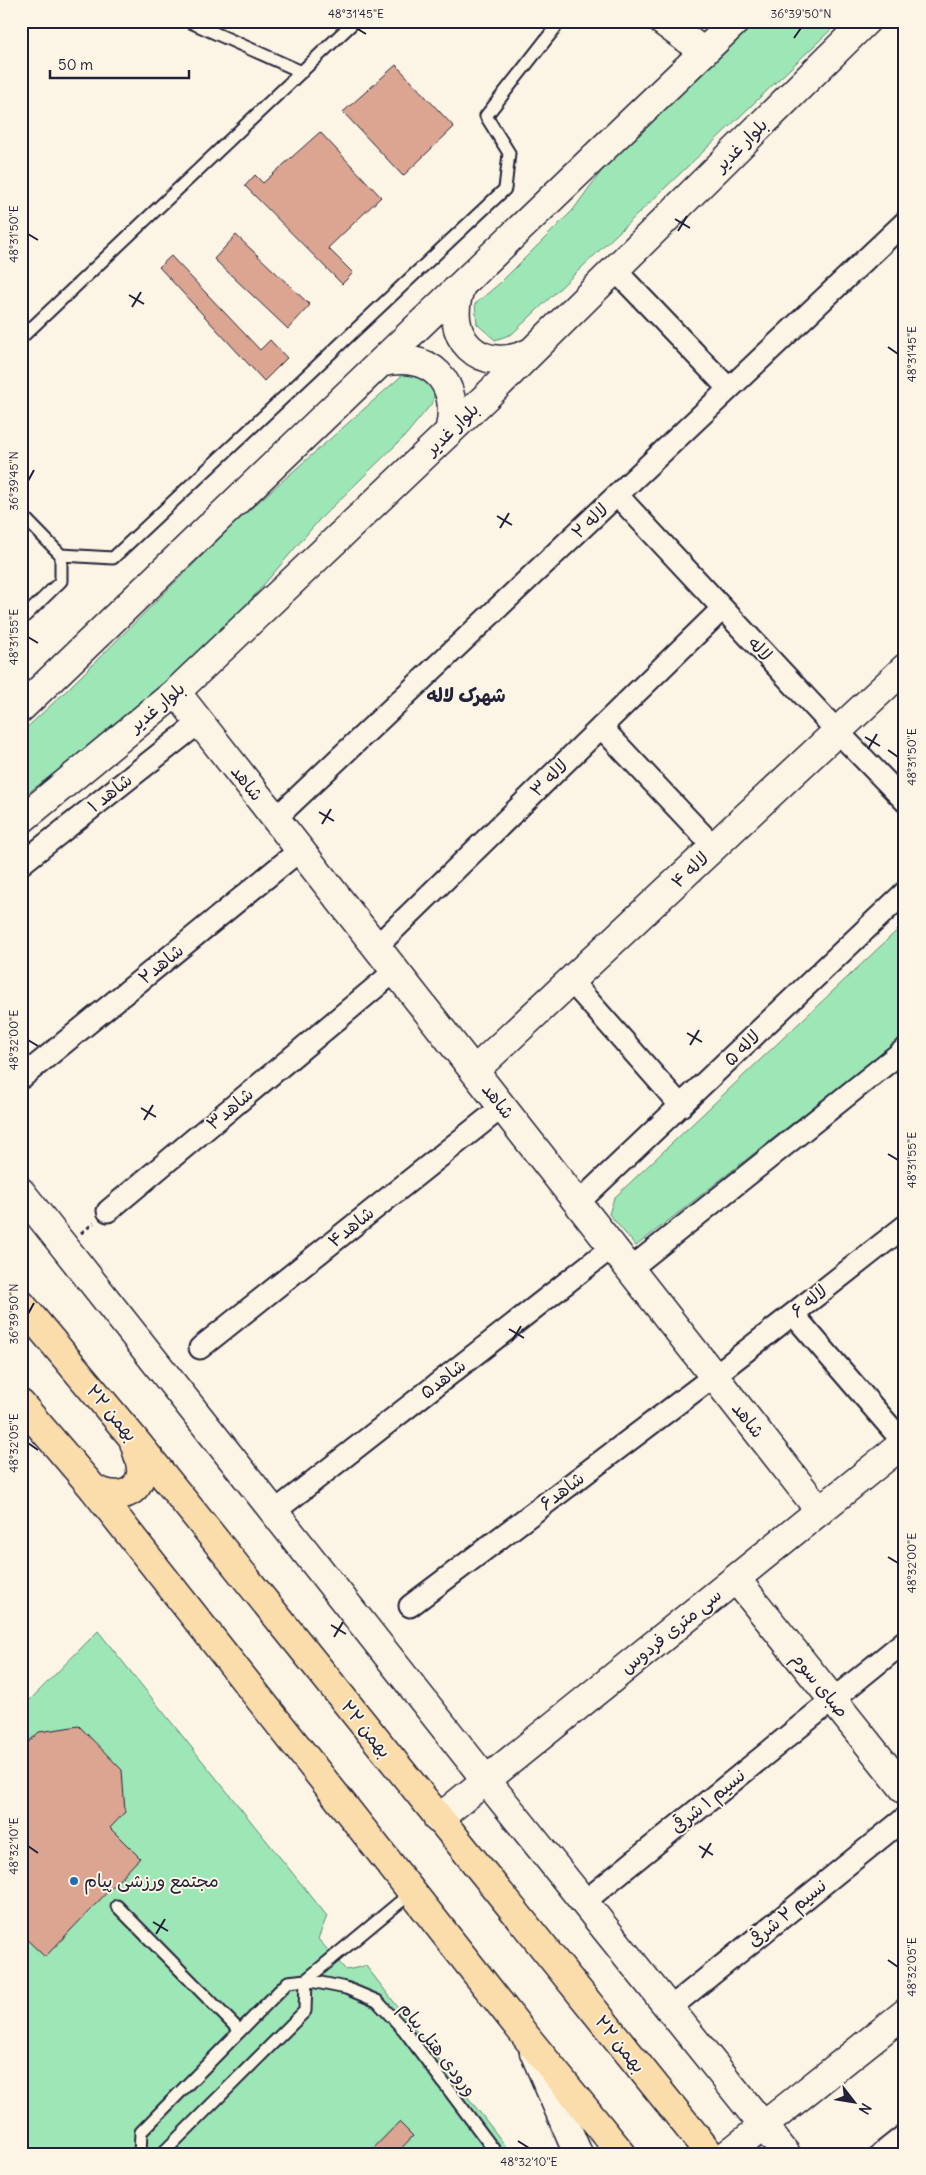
<svg xmlns="http://www.w3.org/2000/svg" width="926" height="2175" font-family="Delius,'Playpen Sans Arabic',sans-serif">
<style>
.green{fill:#9de7b6;stroke:#608478}
.building{fill:#dba592;stroke:#22223b}
.lines{fill:none;stroke-linecap:round;stroke-linejoin:round}
.service-casing{stroke:#22223b;stroke-width:15}
.minor-casing{stroke:#22223b;stroke-width:25}
.tertiary-casing{stroke:#22223b;stroke-width:31}
.secondary-casing{stroke:#22223b;stroke-width:31}
.trunk-casing{stroke:#22223b;stroke-width:31}
.path{stroke:#22223b;stroke-width:3;stroke-dasharray:4 4;stroke-linecap:butt}
.service{stroke:#fcf5e5;stroke-width:11}
.minor{stroke:#fcf5e5;stroke-width:21}
.tertiary{stroke:#fcf5e5;stroke-width:28}
.secondary{stroke:#fcf5e5;stroke-width:28}
.trunk{stroke:#fbdcab;stroke-width:28}
.ticks{fill:none;stroke:#22223b;stroke-width:2}
.poi-dot{fill:#1f6fb2;stroke:#fcf5e5;stroke-width:2}
.labels{text-anchor:middle;stroke-width:4;stroke-linejoin:round;paint-order:stroke}
.street-label{font-size:18px;fill:#22223b;stroke:#fcf5e5}
.poi-label{font-size:18px;fill:#22223b;stroke:#fcf5e5;text-anchor:start}
.neighbourhood-label{font-size:19px;font-weight:bold;fill:#22223b;stroke:#fcf5e5}
.neatline{fill:none;stroke:#22223b;stroke-width:2}
.ticks-label{font-size:12px;text-anchor:middle;fill:#22223b}
</style>
<rect width="100%" height="100%" fill="#fcf5e5"/>
<filter id="ink" filterUnits="userSpaceOnUse"><feTurbulence type="fractalNoise" baseFrequency=".02" numOctaves="2"/><feDisplacementMap in="SourceGraphic" scale="10" xChannelSelector="R" yChannelSelector="G"/><feConvolveMatrix kernelMatrix="1 2 1 2 8 2 1 2 1" color-interpolation-filters="sRGB"/></filter>
<g filter="url(#ink)">
<path class="green" d="M754 21H840L512 334 495 340 477 324 475 304 500 283 573 210 605 166Z
M406 372 425 373 436 385 433 402 405 436 319 520 202 657 123 722 21 798V733L63 694 238 520Z
M905 923V1035L636 1246 609 1214 614 1198Z
M98 1631 327 1916 318 1939 346 1970 366 1966 512 2154H21V1709Z"/>
<path class="building" d="M396 65 454 127 403 176 343 112Z
M320 132 381 197 328 248 353 273 342 284 245 186 255 175 263 183Z
M236 235 310 305 288 329 214 259Z
M171 256 260 350 270 340 287 358 264 381 159 267Z
M79 1726 122 1770 125 1812 110 1828 140 1858 45 1957 21 1934V1749L39 1732Z
M399 2122 413 2136 396 2154H368Z"/>
<g class="lines">
<defs>
<path id="service" d="M188 21 302 72
M21 338 355 21
M21 514 61 555V581L21 620
M61 555 113 558 505 189 509 153 486 116 555 28 548 21
M117 1906 240 2031
M306 1980 346 1988 377 2001 404 2030 497 2154
M140 2154 141 2132 288 1982 306 1980 412 1892
M162 2154 305 2011 306 1980"/>
<path id="minor" d="M615 270 729 389
M617 495 837 731 905 801
M601 727 714 847
M275 819 905 222
M21 864 200 722
M376 947 722 609
M571 981 681 1106
M21 1078 300 850
M578 1203 905 892
M108 1211 395 971
M630 1269 905 1049
M793 1314 904 1443
M200 1348 502 1107
M274 1512 612 1247
M410 1606 714 1376 905 1226
M584 1902 905 1641
M670 2008 905 1818
M881 2154 905 2135"/>
<path id="tertiary" d="M662 21 704 52
M176 692 820 1511
M474 1071 905 668
M736 1579 905 1790
M438 1819 905 1442
M534 2052 578 2154
M728 2154 905 2013"/>
<path id="secondary" d="M461 286C441 337 480 377 531 352
M380 363C430 350 462 382 449 432
M21 708 736 21
M21 820 176 692 490 393 866 21
M21 1192 486 1780 786 2154"/>
<path id="trunk" d="M21 1304 133 1438 710 2154
M21 1404 93 1488 528 2039 622 2154
M93 1488C109 1497 133 1500 140 1478 144 1467 137 1453 134 1442"/>
</defs>
<use href="#service" class="service-casing"/>
<use href="#minor" class="minor-casing"/>
<use href="#tertiary" class="tertiary-casing"/>
<use href="#secondary" class="secondary-casing"/>
<use href="#trunk" class="trunk-casing"/>
<path class="path" d="M81 1233 94 1223"/>
<use href="#service" class="service"/>
<use href="#minor" class="minor"/>
<use href="#tertiary" class="tertiary"/>
<use href="#secondary" class="secondary"/>
<use href="#trunk" class="trunk"/>
</g>
</g>
<path class="ticks" d="M356 28 366 34M794 38 801 28M675 219 690 228M678 231 687 216M28 234 38 240M129 295 144 304M132 307 141 292M888 347 898 354M28 481 34 470M497 516 512 525M500 528 509 513M28 637 38 643M865 737 880 746M868 749 877 734M888 750 898 757M319 812 334 821M322 824 331 809M687 1033 702 1042M28 1040 38 1046M690 1045 699 1030M141 1108 156 1117M144 1120 153 1105M888 1154 898 1160M28 1314 34 1303M509 1329 524 1338M512 1341 521 1326M28 1443 38 1450M888 1557 898 1563M331 1625 346 1634M334 1637 343 1622M28 1846 38 1853M699 1846 713 1855M702 1858 711 1843M153 1922 168 1931M156 1934 165 1919M888 1960 898 1967M518 2141 529 2148"/>
<circle class="poi-dot" cx="74" cy="1881" r="5"/>
<g class="labels">
<g class="street-label">
<text transform="translate(741 145) rotate(-45)" y="6">بلوار غدیر</text>
<text transform="translate(452 429) rotate(-44)" y="6">بلوار غدیر</text>
<text transform="translate(590 521) rotate(-43)" y="6">لاله ۲</text>
<text transform="translate(760 649) rotate(47)" y="6">لاله</text>
<text transform="translate(157 707) rotate(-40)" y="6">بلوار غدیر</text>
<text transform="translate(549 778) rotate(-44)" y="6">لاله ۳</text>
<text transform="translate(247 783) rotate(52)" y="6">شاهد</text>
<text transform="translate(110 793) rotate(-38)" y="6">شاهد ۱</text>
<text transform="translate(690 870) rotate(-43)" y="6">لاله ۴</text>
<text transform="translate(161 964) rotate(-39)" y="6">شاهد۲</text>
<text transform="translate(742 1048) rotate(-44)" y="6">لاله ۵</text>
<text transform="translate(498 1101) rotate(52)" y="6">شاهد</text>
<text transform="translate(230 1109) rotate(-40)" y="6">شاهد۳</text>
<text transform="translate(351 1227) rotate(-39)" y="6">شاهد۴</text>
<text transform="translate(809 1301) rotate(-38)" y="6">لاله ۶</text>
<text transform="translate(443 1379) rotate(-38)" y="6">شاهد۵</text>
<text transform="translate(112 1413) rotate(50)" y="6">۲۲ بهمن</text>
<text transform="translate(748 1420) rotate(52)" y="6">شاهد</text>
<text transform="translate(562 1491) rotate(-37)" y="6">شاهد۶</text>
<text transform="translate(671 1631) rotate(-39)" y="6">سی متری فردوس</text>
<text transform="translate(820 1685) rotate(51)" y="6">صبای سوم</text>
<text transform="translate(366 1729) rotate(51)" y="6">۲۲ بهمن</text>
<text transform="translate(708 1801) rotate(-39)" y="6">نسیم ۱ شرقی</text>
<text transform="translate(787 1913) rotate(-39)" y="6">نسیم ۲ شرقی</text>
<text transform="translate(620 2044) rotate(51)" y="6">۲۲ بهمن</text>
<text transform="translate(438 2049) rotate(52)" y="6">ورودی هتل پیام</text>
</g>
<g class="poi-label">
<text x="84" y="1887">مجتمع ورزشی پیام</text>
</g>
<g class="neighbourhood-label">
<text x="466" y="702">شهرک لاله</text>
</g>
</g>
<rect width="926" height="2175" fill="none" stroke="#fcf5e5" stroke-width="55"/>
<g transform="translate(854 2102) rotate(121)" stroke="#fcf5e5" stroke-width="4" paint-order="stroke">
<path d="M0-4L9 19L0 12L-9 19Z" fill="#22223b"/>
<text y="-8" font-size="14" font-weight="bold" text-anchor="middle" fill="#22223b">N</text>
</g>
<path d="M50 70v8h139v-8" fill="none" stroke="#22223b" stroke-width="2.5"/>
<text x="58" y="70" font-size="15" fill="#22223b" stroke="#fcf5e5" stroke-width="4" paint-order="stroke">50 m</text>
<rect x="28" y="28" width="870" height="2120" class="neatline"/>
<g class="ticks-label">
<text x="356" y="18">48°31'45"E</text>
<text x="801" y="18">36°39'50"N</text>
<text transform="translate(14 234) rotate(-90)" y="4">48°31'50"E</text>
<text transform="translate(912 354) rotate(-90)" y="4">48°31'45"E</text>
<text transform="translate(14 481) rotate(-90)" y="4">36°39'45"N</text>
<text transform="translate(14 637) rotate(-90)" y="4">48°31'55"E</text>
<text transform="translate(912 757) rotate(-90)" y="4">48°31'50"E</text>
<text transform="translate(14 1040) rotate(-90)" y="4">48°32'00"E</text>
<text transform="translate(912 1160) rotate(-90)" y="4">48°31'55"E</text>
<text transform="translate(14 1314) rotate(-90)" y="4">36°39'50"N</text>
<text transform="translate(14 1443) rotate(-90)" y="4">48°32'05"E</text>
<text transform="translate(912 1563) rotate(-90)" y="4">48°32'00"E</text>
<text transform="translate(14 1846) rotate(-90)" y="4">48°32'10"E</text>
<text transform="translate(912 1967) rotate(-90)" y="4">48°32'05"E</text>
<text x="529" y="2166">48°32'10"E</text>
</g>
</svg>
